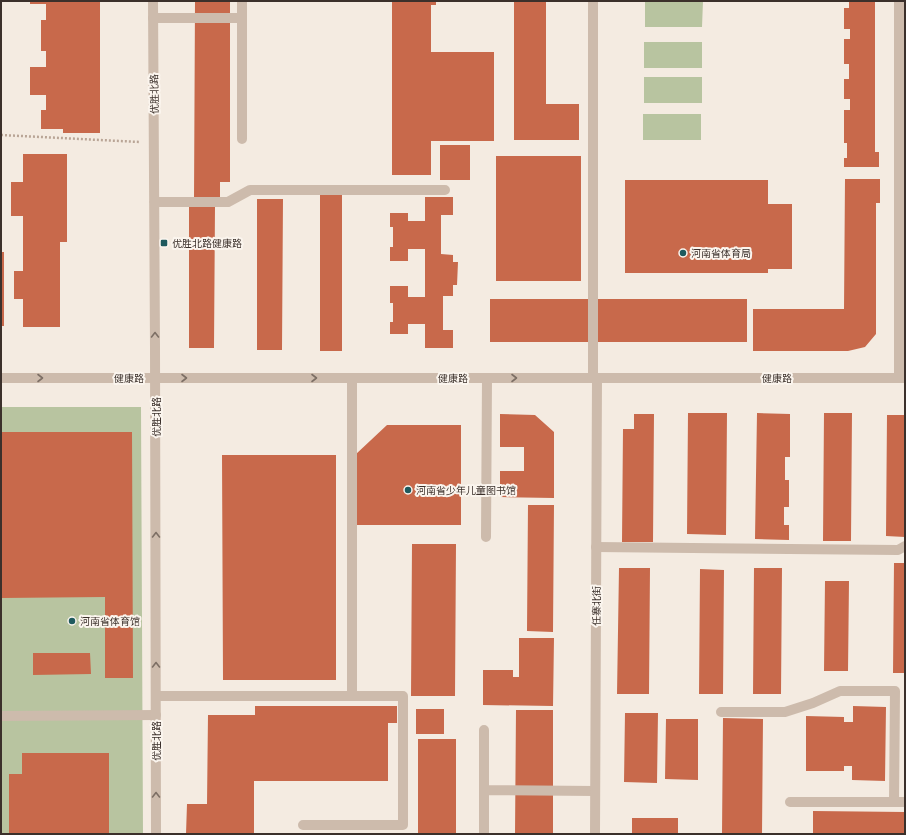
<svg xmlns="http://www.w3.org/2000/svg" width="906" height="835" font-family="Raleway,'Noto Sans SC',sans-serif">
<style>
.green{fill:#b8c4a0}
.building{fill:#c8694b}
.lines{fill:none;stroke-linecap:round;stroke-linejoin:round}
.path{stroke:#b9a596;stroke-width:2.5;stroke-dasharray:2 2;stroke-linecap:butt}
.service{stroke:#cdbbac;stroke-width:10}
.minor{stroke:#cdbbac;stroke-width:10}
.oneway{stroke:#7d6f65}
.poi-dot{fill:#1f5a5e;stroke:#fbf5ee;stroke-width:1.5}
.labels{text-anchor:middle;stroke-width:4;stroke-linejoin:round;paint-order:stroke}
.street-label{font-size:10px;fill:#3b302b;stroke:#fbf5ee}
.poi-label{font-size:10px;fill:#3b302b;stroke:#fbf5ee;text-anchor:start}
</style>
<rect width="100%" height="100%" fill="#f4ebe1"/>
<path class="green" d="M645 1H703L702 27H645Z
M644 42H702V68H644Z
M644 77H702V103H644Z
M643 114H701V140H643Z
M1 407H141L143 834H1Z"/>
<path class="building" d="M30 1H100V133H63V129H41V110H46V95H30V67H46V51H41V20H46V4H30Z
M195 1H230V182H220V198H194Z
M392 1H436V5H431V52H494V141H431V175H392Z
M514 1H546V104H579V140H514Z
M849 1H875V152H879V167H844V158H847V143H844V110H850V99H844V79H849V64H844V39H850V29H844V8H849Z
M440 145H470V180H440Z
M23 154H67V242H60V327H23V299H14V271H23V216H11V182H23Z
M496 156H581V281H496Z
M845 179H880V203H876V334L865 347 848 351H753V309H844Z
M625 180H768V204H792V269H768V273H625Z
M320 193H342V351H320Z
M425 197H453V215H441V254L453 255V262H458L457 285H453V296H443V330H453V348H425V324H408V334H390V322H393V303H390V286H408V297H425V249H408V261H390V247H393V227H390V213H408V221H425Z
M257 199H283L282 350H257Z
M189 206H215L214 348H189Z
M1 252H4V326H1Z
M490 299H747V342H490Z
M688 413H727L726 535 687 534Z
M757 413 790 414V457H785V480H789V507H784V525H789V540L755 539Z
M824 413H852L851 541H823Z
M500 414 535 415 554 432V498L500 497V471H524V447H500Z
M634 414H654L653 542H622L623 429H634Z
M887 415H905V537L886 536Z
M387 425H461V525H355V455Z
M1 432H132L133 678H105V597L1 598Z
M222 455H336V680H223Z
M528 505H554L553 632 527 631Z
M412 544H456L455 696H411Z
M894 563H905V673H893Z
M619 568H650L649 694H617Z
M754 568H782L781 694H753Z
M700 569 724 570 723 694H699Z
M825 581H849L848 671H824Z
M519 638H554L553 706 483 705V670H513V677H519Z
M33 653H90L91 674 33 675Z
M255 706H397V723H388V781H254V834H186L187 804H207L208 715H255Z
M853 706 886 707 885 781 852 780V766H844V771H806V716L844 717V722H853Z
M416 709H444V734H416Z
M516 710H553V834H515Z
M625 713H658L657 783 624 782Z
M723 718 763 719 762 834H722Z
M666 719H698V780L665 779Z
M418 739H456V834H418Z
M22 753H109V834H9V774H22Z
M813 811 905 812V834H813Z
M632 818H678V834H632Z"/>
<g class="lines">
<path class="path" d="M1 135 140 142"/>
<path class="service" d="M153 18H242
M242 139V1
M352 378V696
M593 378V1
M486 537 487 378
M596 547 898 550 905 546
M156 696H403V825H303
M721 712H785L813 703 840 691H895L894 802
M1 716 156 715
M484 790 595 791
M790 802H905
M484 834V730"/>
<path class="minor" d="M153 1 155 347 156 834
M154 202H228L250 190H445
M1 378H905
M899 378V1
M595 834 597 378"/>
</g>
<defs><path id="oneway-chevron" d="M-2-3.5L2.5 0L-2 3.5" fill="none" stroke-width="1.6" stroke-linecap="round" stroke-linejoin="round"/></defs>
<g class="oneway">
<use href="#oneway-chevron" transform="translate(155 335) rotate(-90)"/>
<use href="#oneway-chevron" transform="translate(40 378)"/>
<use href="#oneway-chevron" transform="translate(184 378)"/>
<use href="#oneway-chevron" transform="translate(314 378)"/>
<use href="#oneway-chevron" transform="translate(514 378)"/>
<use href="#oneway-chevron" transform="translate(156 535) rotate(-90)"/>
<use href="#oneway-chevron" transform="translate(156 665) rotate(-90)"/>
<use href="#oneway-chevron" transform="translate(156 795) rotate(-90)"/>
</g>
<g class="poi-dot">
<rect x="160" y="239" width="8" height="8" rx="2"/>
<circle cx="683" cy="253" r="4"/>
<circle cx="408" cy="490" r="4"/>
<circle cx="72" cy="621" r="4"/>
</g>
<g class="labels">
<g class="street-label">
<text transform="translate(154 94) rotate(-91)" y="4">优胜北路</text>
<text x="129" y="382">健康路</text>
<text x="453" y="382">健康路</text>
<text x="777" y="382">健康路</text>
<text transform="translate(156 417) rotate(-90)" y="4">优胜北路</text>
<text transform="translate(596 606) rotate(-90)" y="4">任寨北街</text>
<text transform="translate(156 741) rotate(-90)" y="4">优胜北路</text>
</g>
<g class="poi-label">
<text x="172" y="247">优胜北路健康路</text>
<text x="691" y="257">河南省体育局</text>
<text x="416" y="494">河南省少年儿童图书馆</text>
<text x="80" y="625">河南省体育馆</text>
</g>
</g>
<rect width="906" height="835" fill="none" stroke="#3b302b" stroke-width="4"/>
</svg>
